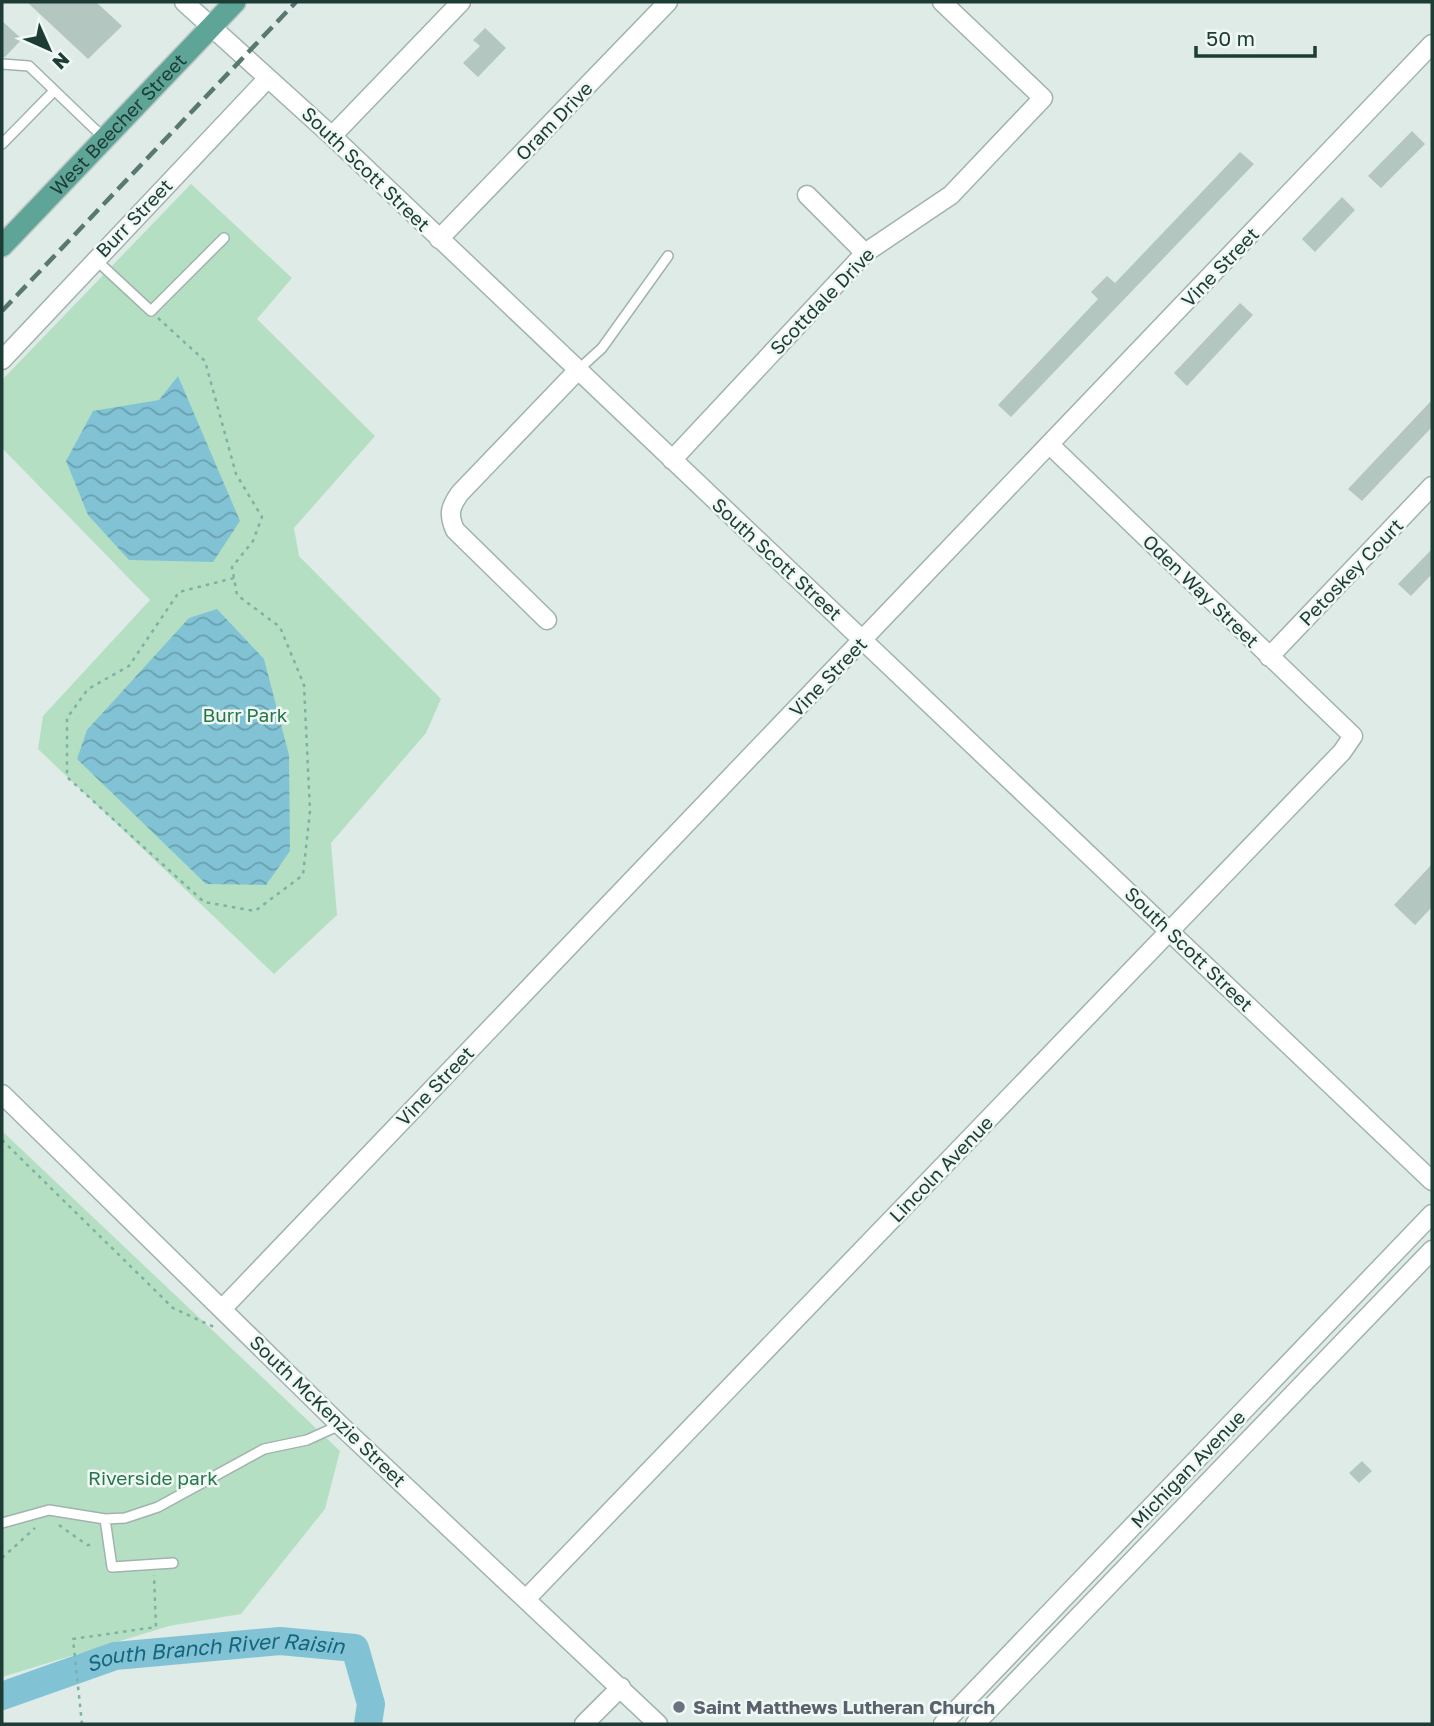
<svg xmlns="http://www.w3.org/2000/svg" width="1434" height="1726" font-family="'Golos Text',sans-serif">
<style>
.park{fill:#b5dfc3}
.water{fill:url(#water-waves)}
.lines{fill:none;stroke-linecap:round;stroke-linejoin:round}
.river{stroke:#81c3d5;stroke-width:28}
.building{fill:#b4c6c0}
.lane-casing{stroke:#a1b3ae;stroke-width:12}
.street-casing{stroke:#a1b3ae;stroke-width:21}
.primary-casing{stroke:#c0c8c7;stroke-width:24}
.path{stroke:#7cb2a4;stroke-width:2.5;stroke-dasharray:3.5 5;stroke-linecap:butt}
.lane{stroke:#fff;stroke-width:9}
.street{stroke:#fff;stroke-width:18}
.primary{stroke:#5fa597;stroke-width:21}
.rail{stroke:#597872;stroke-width:4.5;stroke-dasharray:14 7;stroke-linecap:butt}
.worship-dot{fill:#6b7280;stroke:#eff8f4;stroke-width:2.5}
.labels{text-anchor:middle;stroke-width:5;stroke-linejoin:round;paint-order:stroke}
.street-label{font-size:19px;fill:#1e3c36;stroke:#eff8f4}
.park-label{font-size:19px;fill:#26764a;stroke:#eff8f4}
.worship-label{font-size:19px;font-weight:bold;fill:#5b616d;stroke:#eff8f4;text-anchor:start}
.water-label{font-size:21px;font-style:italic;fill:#14657d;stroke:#eff8f4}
</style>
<defs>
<pattern id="water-waves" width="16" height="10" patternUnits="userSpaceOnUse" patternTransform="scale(1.75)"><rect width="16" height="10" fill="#81c3d5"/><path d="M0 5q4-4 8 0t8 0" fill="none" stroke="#69a0ae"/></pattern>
</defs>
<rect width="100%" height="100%" fill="#dfebe6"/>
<path class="park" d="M191 184 292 278 257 319 375 436 294 528 299 556 441 699 426 733 331 843 337 915 274 974 38 749 43 716 150 600 2 448V380Z
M2 1131 340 1451 325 1509 241 1614 169 1626 2 1677Z"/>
<path class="water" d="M178 376 240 521 213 562 129 560 88 515 66 461 93 411 159 400Z
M217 609 264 659 289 755 290 851 266 885 206 884 77 759 87 730 189 618Z"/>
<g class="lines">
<path class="river" id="s1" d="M2 1696 115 1656 280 1641 355 1648 371 1704 368 1724"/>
</g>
<path class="building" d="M27 2H96L122 26 88 59Z
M2 21 22 39 5 57H2Z
M485 28 506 48 478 77 463 63 480 46 473 40Z
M1412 131 1425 144 1381 188 1368 176Z
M1240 152 1254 164 1011 417 998 405 1098 299 1091 292 1107 276 1115 283Z
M1342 197 1355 210 1315 252 1302 239Z
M1240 303 1253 315 1187 386 1174 373Z
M1432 400V427L1362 501 1348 489Z
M1432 549V574L1411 596 1398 584Z
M1432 864V907L1415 925 1394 905Z
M1362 1461 1372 1471 1359 1483 1349 1473Z"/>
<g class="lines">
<defs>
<path id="lane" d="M2 64 29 66 104 138
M2 144 54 91
M95 259 151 311 224 238
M578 370 602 348 668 256
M105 1519 112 1567 173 1563
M2 1523 49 1510 105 1519 125 1518 158 1507 264 1449 307 1440 340 1425"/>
<path id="street" d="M184 2 332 136 1432 1181
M332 136 461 2
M807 195 865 253
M439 239 668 2
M2 360 268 78
M672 460 865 253 951 195 1043 98 942 2
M547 620 455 530C448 514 450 507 460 493L578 370
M1269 657 1432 486
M2 1094 340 1425 658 1724
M222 1309 1432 44
M526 1599 1342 752 1353 736 1050 445
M584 1724 621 1687
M943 1724 1432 1214
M975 1724 1432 1250"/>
<g id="primary">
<path id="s2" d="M2 246 235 2"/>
</g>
</defs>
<use href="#lane" class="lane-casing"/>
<use href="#street" class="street-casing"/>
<use href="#primary" class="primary-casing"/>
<path class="path" d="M158 318 205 361 236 474 262 517 253 541 232 567 237 595 280 627 304 685 310 811 303 875 255 911 204 902 67 777V718L88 689 129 666 179 592 234 578
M2 1140 173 1308 216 1328
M59 1525 87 1545H95
M2 1558 35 1528
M82 1724 73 1639 156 1627 154 1575"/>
<use href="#lane" class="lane"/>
<use href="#street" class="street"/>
<use href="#primary" class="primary"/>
<path class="rail" d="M2 311 296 2"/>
</g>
<circle class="worship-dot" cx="679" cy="1707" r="7"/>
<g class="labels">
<g class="street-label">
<text transform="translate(554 121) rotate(-46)" y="7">Oram Drive</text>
<text dy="7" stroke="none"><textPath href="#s2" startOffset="168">West Beecher Street</textPath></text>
<text transform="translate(366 169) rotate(44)" y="7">South Scott Street</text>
<text transform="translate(134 218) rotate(-46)" y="7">Burr Street</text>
<text transform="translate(1220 267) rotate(-46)" y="7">Vine Street</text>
<text transform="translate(822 301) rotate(-46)" y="7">Scottdale Drive</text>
<text transform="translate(777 559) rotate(43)" y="7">South Scott Street</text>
<text transform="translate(1351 572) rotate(-46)" y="7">Petoskey Court</text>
<text transform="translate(1201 591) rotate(44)" y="7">Oden Way Street</text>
<text transform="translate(828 677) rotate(-46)" y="7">Vine Street</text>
<text transform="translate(1189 949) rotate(44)" y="7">South Scott Street</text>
<text transform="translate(435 1086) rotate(-46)" y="7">Vine Street</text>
<text transform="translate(941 1169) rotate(-46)" y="7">Lincoln Avenue</text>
<text transform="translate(328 1411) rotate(44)" y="7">South McKenzie Street</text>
<text transform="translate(1188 1469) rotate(-46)" y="7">Michigan Avenue</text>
</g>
<g class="park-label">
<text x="245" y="722">Burr Park</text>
<text x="153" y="1485">Riverside park</text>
</g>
<g class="worship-label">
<text x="693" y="1714">Saint Matthews Lutheran Church</text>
</g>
<g class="water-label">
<text dy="7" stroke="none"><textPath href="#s1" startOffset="220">South Branch River Raisin</textPath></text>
</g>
</g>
<rect width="1434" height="1726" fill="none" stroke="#1e3c36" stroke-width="7"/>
<g transform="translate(49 49) rotate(135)" stroke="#eff8f4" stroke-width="5" paint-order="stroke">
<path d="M0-5L12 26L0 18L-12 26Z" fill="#1e3c36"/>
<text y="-10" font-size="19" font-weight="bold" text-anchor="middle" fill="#1e3c36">N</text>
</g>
<path d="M1196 46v10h119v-10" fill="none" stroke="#1e3c36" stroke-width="3.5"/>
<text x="1206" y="46" font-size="21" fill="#1e3c36" stroke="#eff8f4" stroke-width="5" paint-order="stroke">50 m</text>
</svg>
